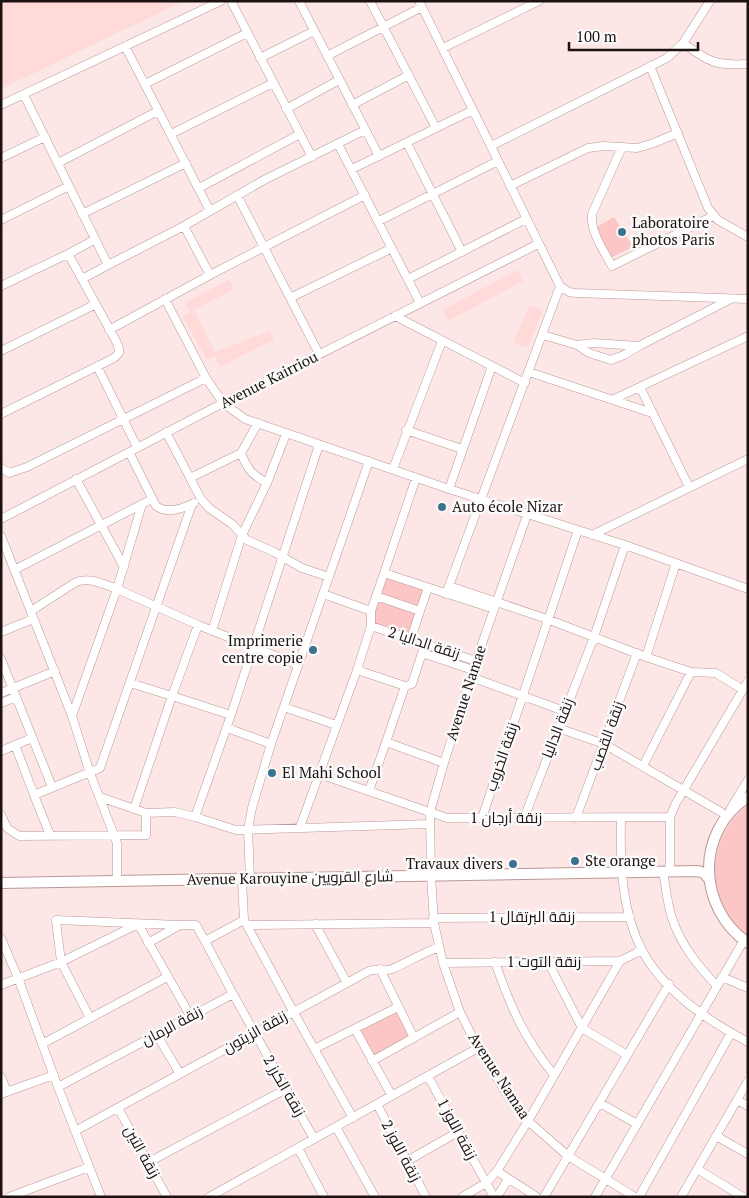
<svg xmlns="http://www.w3.org/2000/svg" width="749" height="1198" font-family="'PT Serif',Cairo,serif">
<style>
.built{fill:#ffdad9}
.green{fill:#fbc6c5}
.lines{fill:none;stroke-linecap:round;stroke-linejoin:round}
.minor-casing{stroke:#ba9896;stroke-width:9}
.tertiary-casing{stroke:#ba9896;stroke-width:12}
.minor{stroke:#fff;stroke-width:8}
.tertiary{stroke:#fff;stroke-width:10}
.poi-dot{fill:#3b728d;stroke:#fafafa;stroke-width:2}
.labels{text-anchor:middle;stroke-width:5;stroke-linejoin:round;paint-order:stroke}
.poi-label{font-size:15px;fill:#1e1211;stroke:#fafafa;text-anchor:start}
.street-label{font-size:15px;fill:#1e1211;stroke:#fafafa}
</style>
<rect width="100%" height="100%" fill="#fde7e6"/>
<path class="built" d="M1 1H184L1 89Z
M517 270 523 281 448 321 443 310Z
M229 280 234 289 194 310 215 352 270 331 274 339 220 367 215 356 207 360 182 316 190 312 185 303Z
M529 306 543 310 528 347 513 343Z"/>
<path class="green" d="M614 217 633 247 608 259 593 229Z
M384 573 428 588 411 639 371 626Z
M748 805V936C703 904 704 837 748 805Z
M398 1008 413 1038 374 1059 357 1028Z"/>
<g class="lines">
<defs>
<path id="minor" d="M231 1 312 157
M299 1 379 156
M370 1 436 128
M419 1 560 286 569 292 576 293 748 299
M683 43C709 62 716 66 748 64
M125 46 210 211
M443 48 539 1
M327 56 422 7
M260 58 314 31
M650 66 708 208 718 220 748 237
M145 84 247 33
M24 95 108 265 82 279 68 254 94 240
M1 105 221 1
M352 105 409 75
M286 109 339 80
M171 134 273 83
M407 143 462 252
M338 144 420 303
M491 146 667 58 683 43 710 1
M622 147 592 214C590 232 604 251 612 266L713 216
M1 158 45 137
M58 163 158 111
M352 169 473 110
M510 186 588 148 604 146 637 148 651 144 678 133
M199 188 300 134
M237 195 319 354
M82 214 186 163
M1 220 69 186
M379 221 498 161
M184 226 210 275
M108 265 184 226 264 180 365 130
M408 279 526 219
M1 286 68 254
M290 298 392 248
M165 299 206 378 223 403 245 419 449 489 625 545 748 589
M395 316 525 383
M109 330 210 275 365 195
M543 335 577 345 589 353 611 360 624 355 639 346 731 299
M577 345 593 343 639 346
M1 351 96 304
M97 366 137 447
M529 372 652 413
M640 387 689 487
M614 399 748 336
M1 414 114 358 119 353V349L116 341 82 279
M406 430 462 449
M166 432 201 499 209 508 232 524 247 540 274 552 302 568 329 577
M129 452 156 506C167 514 184 508 194 503
M1 468 9 473 27 467 206 378
M393 469 442 341
M190 478 241 453 258 423
M76 479 124 567
M267 483 286 434
M449 489 492 366
M142 504 117 589 198 625 298 665
M527 515 476 661 444 763 430 812 431 876 434 923 443 963 460 1012 478 1048 508 1096 528 1121 568 1156 635 1197
M1 519 223 403 538 244
M592 535 748 459
M1 536 72 716 90 773 117 843V881
M14 570 152 499
M384 573 416 478
M449 586 547 619 646 657 691 672 716 673 743 690
M323 594 371 611
M446 594 560 286
M376 596 420 611 428 588
M31 611 76 582C91 577 103 584 117 589L72 716
M371 626 476 661
M212 631 242 535 267 483C251 474 248 470 241 453
M1 632 33 619
M411 639 420 611
M422 653 473 670
M646 657 676 563
M1 659 52 787
M357 670 405 686 386 742 444 763
M471 677 564 711
M130 683 172 696 198 625
M405 686 412 684 423 650
M1 693 55 671
M1 703 16 697
M284 707 336 725
M231 715 319 445
M227 728 271 744
M558 728 604 744 721 812
M15 745 34 795
M1 751 32 738
M643 766 691 672
M319 774 447 818 670 817 676 803 748 681
M369 791 386 742
M731 808 748 780
M134 809 172 696 231 715 195 817 175 812 146 813
M1 815 7 828 19 836 146 835V813L100 797
M195 817 236 830 430 824
M670 817V872
M482 818 578 530
M524 818 594 637 625 545
M576 818 637 653
M621 818C620 862 621 911 643 952 664 991 710 1022 748 1042
M300 827 357 670 371 626V611L384 573 494 609
M50 835 34 795 100 768 192 504
M663 872C666 887 667 903 672 918 681 945 698 966 717 986
M242 879 244 920 293 1011 353 1118
M250 879 248 829 252 808 271 744 369 461
M433 918 630 917
M315 924 347 983
M247 925 434 923
M1 938 18 978 58 1087 101 1197
M148 943 180 925H196L205 941 244 920
M495 962C511 1008 524 1038 554 1075
M548 962 582 1028 627 1055
M443 963 620 961 642 950
M380 969 414 1038
M722 977 748 988
M1 985 61 962 138 924 191 1017
M233 994 314 1139
M90 1018 61 962 56 920 180 925
M355 1029 392 1096
M157 1035 180 1074
M42 1044 167 977
M314 1049 398 1007
M372 1061 460 1012
M428 1076 458 1132 494 1197
M1 1077 7 1092
M58 1087 233 994 205 941
M1 1094 54 1075
M737 1100 748 1106
M600 1103 637 1124
M377 1104 426 1197
M118 1108 167 1197
M336 1127 375 1197
M75 1131 369 971C377 968 385 972 392 969 408 962 423 953 439 947
M716 1136 748 1154
M298 1148 324 1197
M407 1161 458 1132
M149 1162 286 1089
M697 1169 743 1197
M497 1171 537 1197
M9 1197 89 1167
M209 1197 478 1048
M462 1197 486 1183 497 1171 528 1121 620 961
M497 1197 508 1179
M544 1197 669 984
M595 1197 744 940
M639 1197 731 1033
M681 1197 748 1081"/>
<path id="tertiary" d="M748 797C695 831 697 908 748 943
M1 883 698 871 704 873 708 878"/>
</defs>
<use href="#minor" class="minor-casing"/>
<use href="#tertiary" class="tertiary-casing"/>
<use href="#minor" class="minor"/>
<use href="#tertiary" class="tertiary"/>
</g>
<g class="poi-dot">
<circle cx="622" cy="232" r="5"/>
<circle cx="442" cy="507" r="5"/>
<circle cx="313" cy="650" r="5"/>
<circle cx="272" cy="773" r="5"/>
<circle cx="575" cy="861" r="5"/>
<circle cx="513" cy="864" r="5"/>
</g>
<g class="labels">
<g class="poi-label">
<text x="632" y="228">Laboratoire<tspan x="632" dy="17">photos Paris</tspan></text>
<text x="452" y="512">Auto école Nizar</text>
<text x="303" y="646" text-anchor="end">Imprimerie<tspan x="303" dy="17">centre copie</tspan></text>
<text x="282" y="778">El Mahi School</text>
<text x="585" y="866">Ste orange</text>
<text x="503" y="869" text-anchor="end">Travaux divers</text>
</g>
<g class="street-label">
<text transform="translate(269 380) rotate(-27)" y="5">Avenue Kairriou</text>
<text transform="translate(424 643) rotate(18)" y="5">زنقة الداليا 2</text>
<text transform="translate(466 693) rotate(-72)" y="5">Avenue Namae</text>
<text transform="translate(558 728) rotate(-69)" y="5">زنقة الداليا</text>
<text transform="translate(607 736) rotate(-70)" y="5">زنقة القصب</text>
<text transform="translate(502 757) rotate(-71)" y="5">زنقة الخروب</text>
<text x="506" y="823">زنقة أرجان 1</text>
<text transform="translate(290 878) rotate(-1)" y="5">Avenue Karouyine شارع القرويين</text>
<text x="532" y="922">زنقة البرتقال 1</text>
<text x="544" y="967">زنقة التوت 1</text>
<text transform="translate(172 1026) rotate(-28)" y="5">زنقة الرمان</text>
<text transform="translate(255 1032) rotate(-29)" y="5">زنقة الزيتون</text>
<text transform="translate(499 1076) rotate(57)" y="5">Avenue Namaa</text>
<text transform="translate(284 1086) rotate(60)" y="5">زنقة الكرز 2</text>
<text transform="translate(457 1129) rotate(62)" y="5">زنقة اللوز 1</text>
<text transform="translate(401 1151) rotate(62)" y="5">زنقة اللوز 2</text>
<text transform="translate(142 1152) rotate(61)" y="5">زنقة التين</text>
</g>
</g>
<rect width="749" height="1198" fill="none" stroke="#1e1211" stroke-width="5"/>
<path d="M569 42v8h129v-8" fill="none" stroke="#1e1211" stroke-width="2.5"/>
<text x="576" y="42" font-size="15" fill="#1e1211" stroke="#fafafa" stroke-width="4" paint-order="stroke">100 m</text>
</svg>
